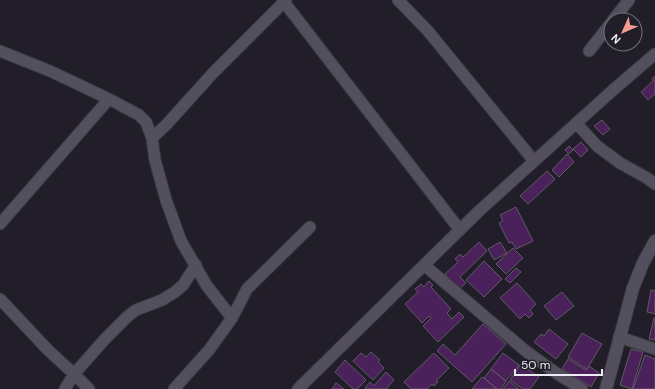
<svg xmlns="http://www.w3.org/2000/svg" width="655" height="389" font-family="'DM Sans',sans-serif">
<style>
.building{fill:#4a215a;stroke:#615965}
.lines{fill:none;stroke-linecap:round;stroke-linejoin:round}
.street-casing{stroke:#3c3a42;stroke-width:13}
.secondary-casing{stroke:#3c3a42;stroke-width:14}
.street{stroke:#534f5c;stroke-width:11}
.secondary{stroke:#534f5c;stroke-width:12}
</style>
<rect width="100%" height="100%" fill="#211e29"/>
<path class="building" d="M655 76V94L648 100 641 92 653 81 652 79Z
M602 120 610 129 603 135 594 126Z
M581 142 588 150 581 157 573 149Z
M569 146 573 150 569 154 565 150Z
M567 154 574 162 559 177 552 170Z
M547 171 555 179 528 204 520 196Z
M516 207 533 241 516 249 512 242 509 243 499 223 503 221 500 215Z
M479 242 487 251 460 277 466 283 459 289 445 274 458 262 455 259 460 254 463 257Z
M500 242 507 253 494 260 488 249Z
M513 248 523 258 506 274 496 264Z
M484 261 502 279 484 297 466 280Z
M516 268 521 272 510 283 505 279Z
M429 281 433 285 431 287 451 309 447 313 452 319 459 312 464 317 438 342 423 326 431 318 429 316 422 323 405 304 418 292 415 289 421 284 424 287Z
M517 283 536 304 530 310 533 314 529 318 525 314 520 319 500 298Z
M651 290 655 291V314L647 312Z
M562 292 574 306 556 320 544 306Z
M654 318H655V340L649 339Z
M483 324 506 344 472 382 437 351 443 344 455 355Z
M549 329 568 344 556 359 534 342 541 334 544 336Z
M582 333 602 344 587 369 568 357Z
M631 349 643 352 632 389 620 385Z
M371 352 380 360 378 362 384 368 373 380 353 361 361 353 366 357Z
M434 353 449 368 436 381 438 382 434 386 432 384 427 389H411L404 382Z
M503 353 519 365 506 381 491 369Z
M645 355 655 359V389H633Z
M568 359 586 370 589 366 599 373 591 387 562 369Z
M345 360 366 380 357 389H353L335 372Z
M521 364 539 377 530 389H523L510 380Z
M491 369 506 381 501 389H497L484 378Z
M386 372 394 380 387 388V389H366L365 388 370 382 374 386Z
M482 377 484 378 497 389H472Z
M509 381 519 389H503Z
M336 383 344 389H332Z"/>
<g class="lines">
<defs>
<path id="street" d="M398 0 428 31 534 161
M284 2 460 230
M613 20 629 0
M0 51 50 71 109 99 139 115 146 122 152 138 155 160 166 200 181 241 207 286 232 318
M589 51 611 23
M577 124 597 146 620 163 647 178 655 184
M152 138 166 125 213 73 286 0
M0 224 109 99
M424 265 527 352 559 375 582 389
M0 299 48 350 74 374 89 389
M619 337 655 349
M65 389 74 374 105 339 127 317 136 310 162 300 175 292 183 285 196 265
M174 389 209 350 232 318 247 289 310 227
M298 389 479 211 613 90 655 54"/>
<path id="secondary" d="M606 389 633 288 643 263 655 241"/>
</defs>
<use href="#street" class="street-casing"/>
<use href="#secondary" class="secondary-casing"/>
<use href="#street" class="street"/>
<use href="#secondary" class="secondary"/>
</g>
<g transform="translate(623 32) rotate(225)"><circle r="19" fill="#211e29" stroke="#727079"/>
<path d="M0-3L7 15L0 10L-7 15Z" fill="#f59c92"/>
<text y="-6" font-size="11" font-weight="bold" text-anchor="middle" fill="#eceaf2">N</text>
</g>
<path d="M515 369v6h87v-6" fill="none" stroke="#eceaf2" stroke-width="2"/>
<text x="521" y="369" font-size="12" fill="#eceaf2" stroke="#211e29" stroke-width="3" paint-order="stroke">50 m</text>
</svg>
